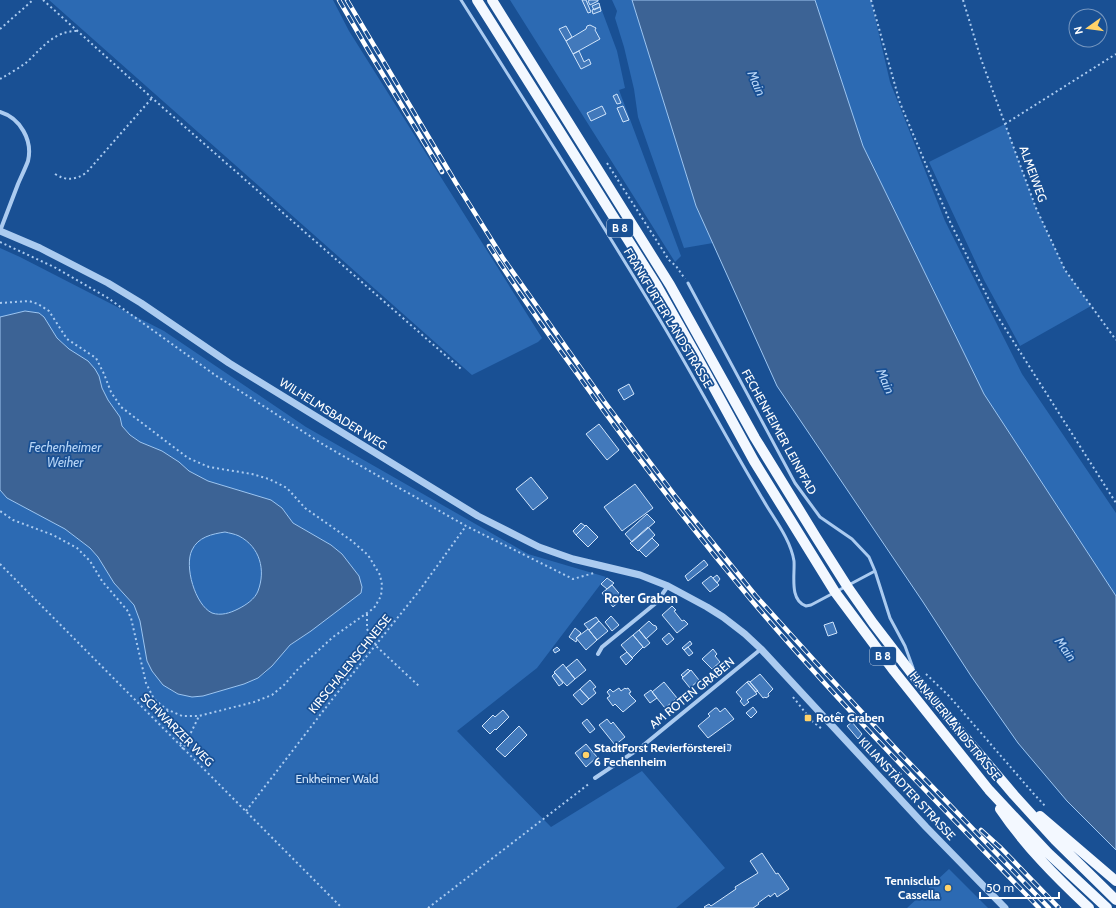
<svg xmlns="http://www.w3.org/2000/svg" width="1116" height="908" font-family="Cabin,sans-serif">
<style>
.green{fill:#2c6ab3}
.water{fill:#3c6395;stroke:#9dc6f2;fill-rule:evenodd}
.building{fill:#4279bb;stroke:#d1e5fb}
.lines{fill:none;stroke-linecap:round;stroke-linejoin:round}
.path{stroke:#abcbf0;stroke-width:2;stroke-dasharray:2 3;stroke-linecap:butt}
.service{stroke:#abcbf0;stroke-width:3}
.minor{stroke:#abcbf0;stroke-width:4}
.tertiary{stroke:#abcbf0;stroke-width:7}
.primary{stroke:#f3f8ff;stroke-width:10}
.rail-casing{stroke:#fff;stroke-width:4.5}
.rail{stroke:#195094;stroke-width:3;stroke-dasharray:9;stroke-linecap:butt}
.poi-dot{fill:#ffd269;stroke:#195094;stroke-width:1.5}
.labels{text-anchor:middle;stroke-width:3.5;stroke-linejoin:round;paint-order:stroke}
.shield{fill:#195094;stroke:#bacadf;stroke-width:1}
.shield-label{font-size:11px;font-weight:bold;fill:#fff}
.street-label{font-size:12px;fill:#fff;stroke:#195094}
.poi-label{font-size:12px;font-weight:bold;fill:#fff;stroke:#195094;text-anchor:start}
.park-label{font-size:12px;fill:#d1e5fb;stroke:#195094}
.water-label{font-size:13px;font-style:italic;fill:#b7d5f7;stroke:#195094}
.neighbourhood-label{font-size:13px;font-weight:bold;fill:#fff;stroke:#195094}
</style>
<rect width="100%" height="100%" fill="#195094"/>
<path class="green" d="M49 0H333L349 31 542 338 538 342 472 375Z
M510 0H598L617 51 625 88 619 90 681 256 675 262Z
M612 0H632L696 206 713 243 684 248 638 117 634 89 624 47 615 18 617 11Z
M815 0H871L890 82 945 221 1022 374 1116 513V596L984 394 863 146Z
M1005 124 1036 208 1065 270 1091 306 1020 346 984 280 929 162Z
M0 248 20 257 164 331 306 427 528 554 606 577 537 668 457 731 551 827 642 771 725 868 676 908H0V490L7 498 65 529 90 548 98 557 114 583 134 605 140 621 147 661 152 671 169 689 178 694 192 697 203 696 244 684 258 678 265 673 290 645 311 631 338 609 359 576 342 554 331 545 293 523 282 508 258 496 208 481 189 471 179 462 162 451 140 442 130 435 122 426 120 417 108 400 102 388 99 376 57 338 44 317 39 313 25 311 0 317Z
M225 532C229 533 235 534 239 536 260 547 266 570 258 591 255 599 246 605 238 609 230 613 221 616 212 613 195 605 184 566 192 550 198 537 212 534 225 532Z
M949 869 988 908H907Z"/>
<path class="water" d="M632 0H815L863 146 984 394 1116 596V850L1067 801 1018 743 971 676 923 602 777 386 696 206Z
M25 311 39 313 44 317 57 338 69 349 88 361 95 369 99 376 102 388 108 400 120 417 122 426 130 435 140 442 162 451 179 462 189 471 208 481 271 500 282 508 293 523 331 545 342 554 359 576 362 587 361 593 311 631 290 645 272 666 258 678 244 684 203 696 192 697 178 694 163 685 152 671 147 661 140 621 134 605 114 583 98 557 90 548 65 529 7 498 0 490V317ZM225 532C229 533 235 534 239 536 260 547 266 570 258 591 255 599 246 605 238 609 230 613 221 616 212 613 195 605 184 566 192 550 198 537 212 534 225 532Z"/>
<path class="building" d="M582 0H586L591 12 588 13Z
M590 0H598V1L590 5 588 1Z
M599 3 600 7 594 10 592 6Z
M600 7 601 11 593 14 592 10Z
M590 25 596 28 595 30 600 39 573 54 566 41 586 29 587 26Z
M566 26 572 37 566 41 559 29Z
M579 51 584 62 589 59 591 64 581 69 573 54Z
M617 94 621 103 617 104 613 96Z
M602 106 606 114 591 121 587 113Z
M623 106 629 120 623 122 617 108Z
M629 384 634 394 624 400 618 390Z
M599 424 619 450 607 460 586 434Z
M531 477 548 498 533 510 516 489Z
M635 484 653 508 622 531 604 507Z
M647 514 655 522 632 542 625 534Z
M581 523 585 526 576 535 573 531Z
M586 525 598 537 588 547 576 535Z
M648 527 655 535 638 551 630 543Z
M652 538 659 545 646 557 639 550Z
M704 560 708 565 688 581 685 576Z
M717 575 720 579 717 583 713 578Z
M711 576 719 585 710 592 702 583Z
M607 578 614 583 607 589 601 584Z
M612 585 623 598 613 607 602 593Z
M672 606 676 610 674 611 682 621 684 620 688 624 677 633 662 615Z
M611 616 619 625 612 631 605 622Z
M596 617 599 621 589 630 584 624Z
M599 621 608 631 597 640 589 630Z
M649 621 653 625 656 626 657 629 646 639 639 630Z
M833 622 837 633 828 636 824 625Z
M575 628 581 633 576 638 577 640 576 642 569 637Z
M588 629 597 640 586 650 576 638Z
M639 630 650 643 644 648 633 635Z
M669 633 674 639 667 645 662 639Z
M633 635 643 647 632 658 621 645Z
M690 641 692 644 684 650 682 648Z
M557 647 560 650 555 653 553 650Z
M688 647 693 653 689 656 684 650Z
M713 649 717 654 715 656 720 662 712 669 702 659Z
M627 652 633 658 626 665 620 657Z
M577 659 586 670 575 679 566 668Z
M563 664 575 679 567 686 554 672Z
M688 669 690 671 683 677 681 675Z
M691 670 699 680 690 688 682 678Z
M555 673 563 683 559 686 552 676Z
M760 674 773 689 768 694 769 696 766 698 765 697 763 698 750 682Z
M590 680 596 687 593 689 596 693 589 699 580 689Z
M749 681 758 691 756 692 747 682Z
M664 682 677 698 665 708 652 692Z
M747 682 757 694 747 700 749 702 744 706 740 701 742 699 736 692Z
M619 688 621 691 625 688 626 689 628 688 631 692 629 693 630 695 636 701 623 712 615 704 613 706 607 698 610 696 607 692 610 689 613 692Z
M580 689 589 699 582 705 573 695Z
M651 690 657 698 650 703 644 695Z
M753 707 757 712 751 718 746 713Z
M715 708H717L720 712 725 708 734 719 708 738 698 726 710 716 708 714Z
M503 710 509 717 496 730 495 729 490 734 482 726 493 715 495 717Z
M838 712 842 715 839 717 836 714Z
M587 719 595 729 590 733 582 723Z
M607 719 611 724 613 722 625 737 615 745 599 725Z
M852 722 862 734 858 739 847 726Z
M519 726 527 735 505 757 496 749Z
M586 744 597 757 586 767 575 753Z
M726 744 731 745 730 751 725 750Z
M762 853 776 874 778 873 789 889 777 897 775 893 770 897 769 895 758 903 759 904 753 908H705L704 907 709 904 711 906 736 889 735 887 758 873 750 861Z"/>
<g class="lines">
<path class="path" d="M43 0 152 98 461 369
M871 0 900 103 951 224 996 314 1116 503
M963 0 981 59 1036 208 1065 270 1116 340
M0 29 33 0
M0 79C9 74 19 68 27 62 42 48 54 31 77 31
M1005 124 1116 54
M607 163 669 260 676 266 685 279
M55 174C66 181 75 180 86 173L152 98
M0 242 54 267 108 298 215 375 324 445 466 526 573 579 594 573
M0 303 29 301 38 304 49 311 67 339 96 358 104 374 111 392 121 407 188 458 209 467 252 474 269 479 287 488 305 508 352 541 368 555 380 575 382 585 381 596 374 608 333 637 298 669 284 685 272 695 254 702 199 716H182L166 709 154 699 146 683 131 618 127 610 102 581 90 561 77 548 53 535 13 520 0 511
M0 564 342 908
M367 614V629L376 646 420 687
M926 674 949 696 1033 793 1046 807
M793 697 812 721 822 729
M167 710 183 749 199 716
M246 811 334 697 419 591 466 526
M428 908 590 783"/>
<path class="service" d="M461 0C524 100 587 199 648 300 690 368 726 439 768 508 778 524 791 542 794 561 795 575 789 600 806 606L811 605 875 571
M688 283 795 483 820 517 852 539 869 557 875 571 890 618 905 646 913 668"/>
<path class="minor" d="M0 112C20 118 33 140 28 161 25 169 21 177 18 184 12 200 6 215 0 231
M598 654 602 647 656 603 668 586
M595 778 640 748 761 649"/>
<path class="tertiary" d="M0 231 40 248 108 283 141 303 229 363 478 516 539 547 573 559 640 575 668 586 707 607 723 617 745 634 761 649 926 827 1005 908"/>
<path class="primary" d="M477 0 657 286 696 355 754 461 835 592 894 671 989 790 1048 853 1107 908
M492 0 670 285 755 438 816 537 847 586 873 623 916 679 1014 795 1055 840 1116 900
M1000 809C1025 846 1057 878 1089 908
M1040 816 1116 881"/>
<defs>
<path id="rail" d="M339 0 368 50 442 172
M347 0 456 183 503 258 604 401 676 497 756 596 822 669 899 752 1049 908
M489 246C516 289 545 330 575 371 631 450 690 527 752 601 843 708 942 807 1039 908
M981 830 1001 848 1059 908"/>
</defs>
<use href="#rail" class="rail-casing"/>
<use href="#rail" class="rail"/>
</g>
<g class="poi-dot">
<rect x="804" y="714" width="8" height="8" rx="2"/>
<circle cx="586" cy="755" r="4"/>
<circle cx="948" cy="888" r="4"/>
</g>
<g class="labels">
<g class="shield">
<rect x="607" y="219" width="26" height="18" rx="3"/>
<rect x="870" y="647" width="26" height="18" rx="3"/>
</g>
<g class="shield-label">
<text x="620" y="232">B 8</text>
<text x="883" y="660">B 8</text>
</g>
<g class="street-label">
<text transform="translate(1033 174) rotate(70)" y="4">ALMEIWEG</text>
<text transform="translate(668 318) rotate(59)" y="4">FRANKFURTER LANDSTRASSE</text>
<text transform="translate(333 414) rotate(32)" y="4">WILHELMSBADER WEG</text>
<text transform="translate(779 432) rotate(61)" y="4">FECHENHEIMER LEINPFAD</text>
<text transform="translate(350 664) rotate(-51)" y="4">KIRSCHALENSCHNEISE</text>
<text transform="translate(692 693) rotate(-39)" y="4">AM ROTEN GRABEN</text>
<text transform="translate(955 726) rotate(51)" y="4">HANAUER LANDSTRASSE</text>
<text transform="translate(177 730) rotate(45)" y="4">SCHWARZER WEG</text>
<text transform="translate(907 789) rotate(47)" y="4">KILIANSTÄDTER STRASSE</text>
</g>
<g class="poi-label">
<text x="816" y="722">Roter Graben</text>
<text x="594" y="752">StadtForst Revierförsterei<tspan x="594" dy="14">6 Fechenheim</tspan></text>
<text x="940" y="885" text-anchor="end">Tennisclub<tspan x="940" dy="14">Cassella</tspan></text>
</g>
<g class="park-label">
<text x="337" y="783">Enkheimer Wald</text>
</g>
<g class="water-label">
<text transform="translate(757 83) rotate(67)" y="5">Main</text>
<text transform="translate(886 381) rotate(67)" y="5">Main</text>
<text x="65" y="452">Fechenheimer<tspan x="65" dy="15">Weiher</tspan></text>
<text transform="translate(1066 649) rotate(54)" y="5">Main</text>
</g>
<g class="neighbourhood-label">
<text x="641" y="603">Roter Graben</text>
</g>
</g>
<g transform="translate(1088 28) rotate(256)"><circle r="19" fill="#195094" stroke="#7596bf"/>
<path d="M0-3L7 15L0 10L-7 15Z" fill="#ffd269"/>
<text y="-6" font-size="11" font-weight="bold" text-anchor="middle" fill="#ffffff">N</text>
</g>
<path d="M980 892v6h79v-6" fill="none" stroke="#ffffff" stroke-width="2"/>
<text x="986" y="892" font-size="12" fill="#ffffff" stroke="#195094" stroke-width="3" paint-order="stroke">50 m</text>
</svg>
